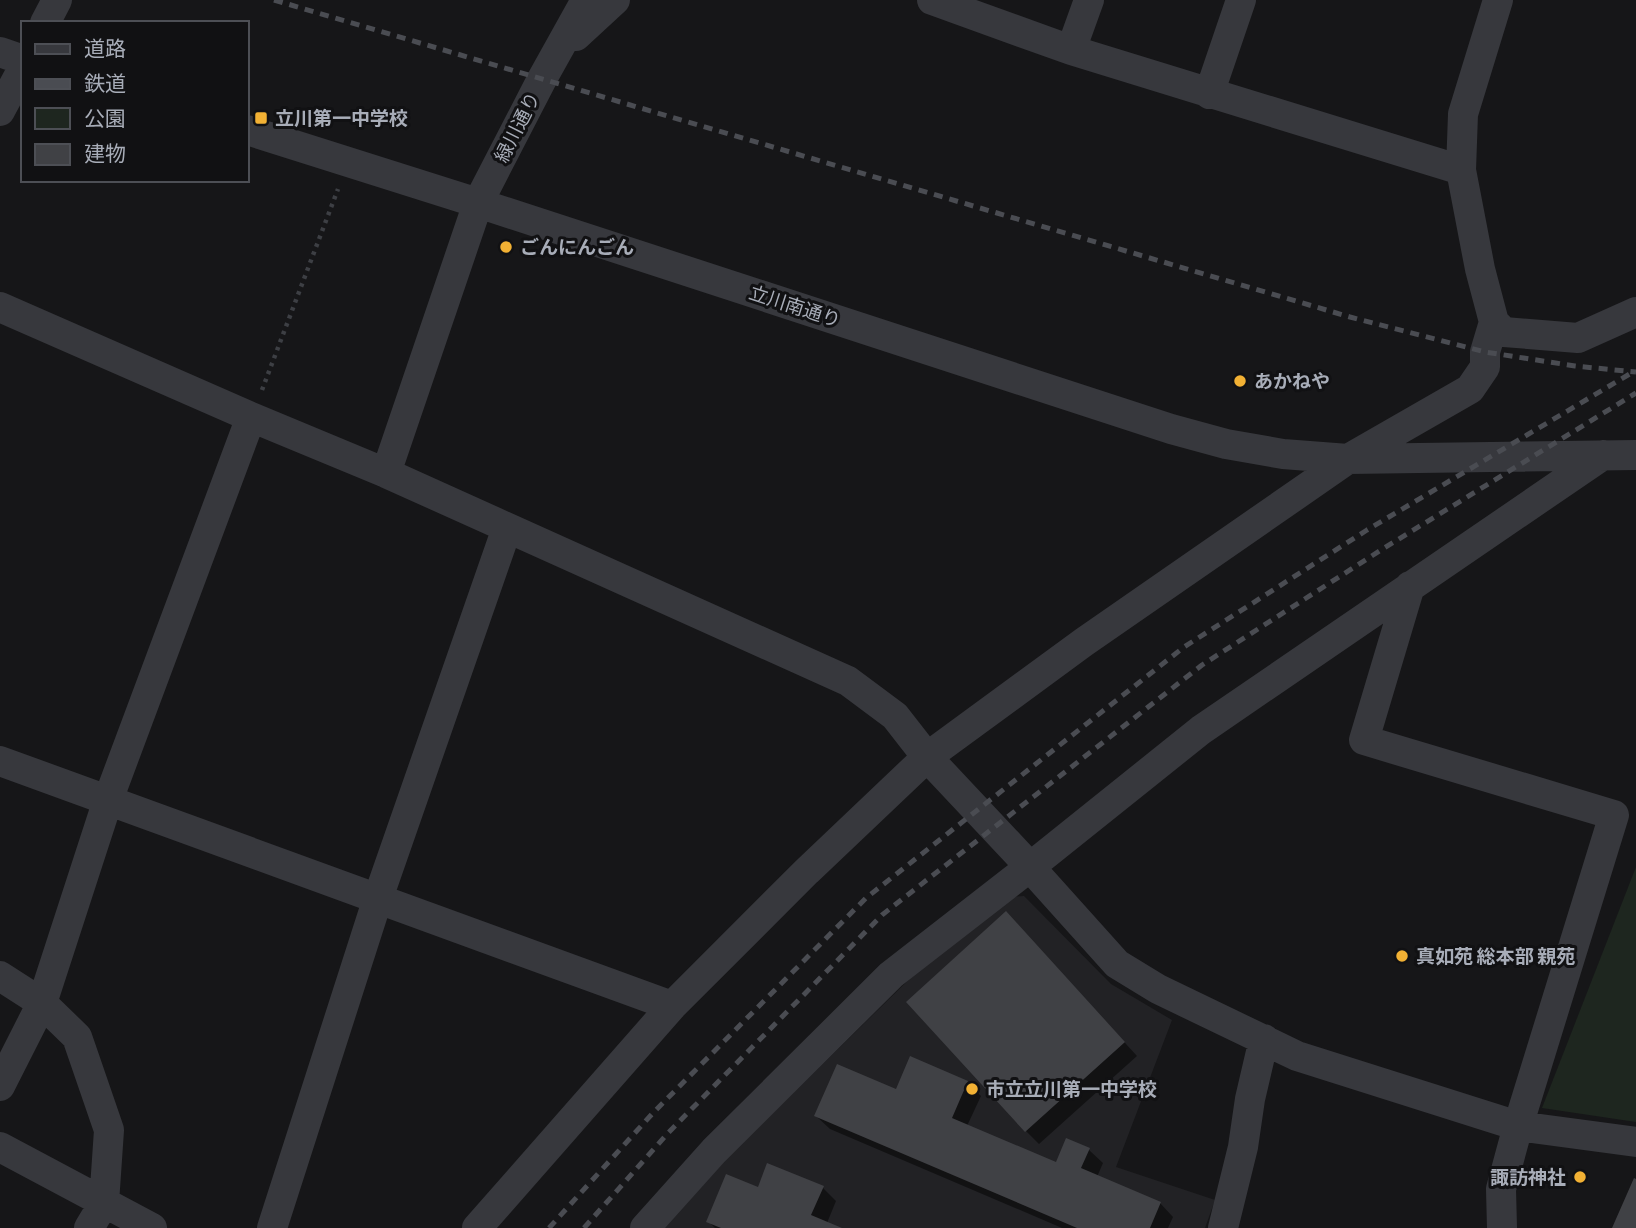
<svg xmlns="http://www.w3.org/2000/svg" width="1636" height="1228" font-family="Commissioner,'Noto Sans JP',sans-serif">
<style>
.built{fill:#222225}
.green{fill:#1e261f}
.shadow{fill:#0007}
.building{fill:#404145}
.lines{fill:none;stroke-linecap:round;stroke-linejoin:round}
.path{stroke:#3d3f44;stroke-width:4.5;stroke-dasharray:3.5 5;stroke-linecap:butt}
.minor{stroke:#37383d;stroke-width:30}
.rail{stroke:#4a4c52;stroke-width:5;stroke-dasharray:9 7;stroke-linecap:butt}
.poi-dot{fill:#f2b134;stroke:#111113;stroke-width:2.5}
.labels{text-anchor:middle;stroke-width:6;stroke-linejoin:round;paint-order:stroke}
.poi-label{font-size:19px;font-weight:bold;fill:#a8adb8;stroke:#111113;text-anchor:start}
.street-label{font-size:19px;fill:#a8adb8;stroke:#111113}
</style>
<rect width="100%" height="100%" fill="#161618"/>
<path class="built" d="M1024 896 1111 984 1172 1020 1116 1167 1215 1200 1205 1228H665L726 1159 943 946 1010 897Z"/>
<path class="green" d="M1636 867V1122L1542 1108Z"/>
<path class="shadow" d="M1019 927 1137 1056 1039 1144 1026 1131Z
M967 1082 981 1096 967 1126 1057 1164 1089 1150 1103 1163 1097 1177 1160 1203 1173 1217 1168 1228H1062L830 1129 816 1116 897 1092Z
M823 1188 836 1201 827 1223 838 1228H715L708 1221 758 1189Z"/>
<path class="building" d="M1006 911 1125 1042 1025 1132 906 1002Z
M910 1056 968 1081 952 1118 1056 1162 1066 1138 1090 1148 1081 1168 1161 1202 1150 1228H1077L814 1116 837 1064 896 1089Z
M767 1163 824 1186 811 1215 842 1228H721L706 1222 726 1174 758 1187Z
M1634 1178 1636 1179V1228H1612Z"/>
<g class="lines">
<path class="path" d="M262 390 338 189"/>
<path class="minor" d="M932 0 1071 50 1461 170
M1498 0 1463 114 1461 170 1480 269 1494 322 1504 332 1578 338 1636 312
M45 23 57 0
M576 36 615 0
M1071 50 1089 0
M0 52 23 60
M1209 94 1241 0
M0 111 23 68
M247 130 478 203 1171 429 1226 444 1283 454 1348 459 1636 455
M0 307 251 417 386 473 848 681 895 716 927 757 1020 856 1117 964 1158 989 1297 1056 1518 1126 1636 1142
M386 473 478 203 542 79 586 0
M1410 586 1364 740 1614 815 1518 1126 1501 1189 1502 1228
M0 761 672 1006
M0 976 42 1003 77 1037 109 1130 104 1203 89 1228
M0 1086 42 1003 108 800 251 417
M0 1147 152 1228
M272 1228 378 898 507 528
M477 1228 672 1006 807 871 927 757 1084 642 1348 459 1470 389 1485 367V352L1494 322
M645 1228 714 1151 891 975 1030 867 1201 730 1603 455
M1223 1228 1243 1147 1250 1099 1264 1039"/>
<path class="rail" d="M274 0 1350 317 1485 352 1575 366 1636 372
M549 1228 652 1114 866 898 1184 647 1367 530 1633 372
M584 1228 668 1133 882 915 1202 665 1381 550 1636 393"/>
</g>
<g class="poi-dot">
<rect x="254" y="111" width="14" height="14" rx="3.5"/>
<circle cx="506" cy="247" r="7"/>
<circle cx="1240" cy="381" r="7"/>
<circle cx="1402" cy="956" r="7"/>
<circle cx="972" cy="1089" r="7"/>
<circle cx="1580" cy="1177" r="7"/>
</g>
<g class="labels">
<g class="poi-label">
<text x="275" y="125">立川第一中学校</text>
<text x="520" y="254">ごんにんごん</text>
<text x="1254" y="388">あかねや</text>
<text x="1416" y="963">真如苑 総本部 親苑</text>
<text x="986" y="1096">市立立川第一中学校</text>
<text x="1566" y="1184" text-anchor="end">諏訪神社</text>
</g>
<g class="street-label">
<text transform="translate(517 127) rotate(-63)" y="7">緑川通り</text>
<text transform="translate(795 306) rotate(18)" y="7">立川南通り</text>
</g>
</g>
<rect x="21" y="21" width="228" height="161" fill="#111113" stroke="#4d4f55" stroke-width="2"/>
<rect x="35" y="44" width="35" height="10" fill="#37383d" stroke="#4d4f55" stroke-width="2"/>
<text x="84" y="56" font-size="21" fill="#a8adb8">道路</text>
<rect x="35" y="79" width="35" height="10" fill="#4a4c52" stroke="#4d4f55" stroke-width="2"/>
<text x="84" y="91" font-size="21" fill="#a8adb8">鉄道</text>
<rect x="35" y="108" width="35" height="21" fill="#1e261f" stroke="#4d4f55" stroke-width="2"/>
<text x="84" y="126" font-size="21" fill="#a8adb8">公園</text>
<rect x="35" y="144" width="35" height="21" fill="#404145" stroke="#4d4f55" stroke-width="2"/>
<text x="84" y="161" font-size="21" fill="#a8adb8">建物</text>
</svg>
